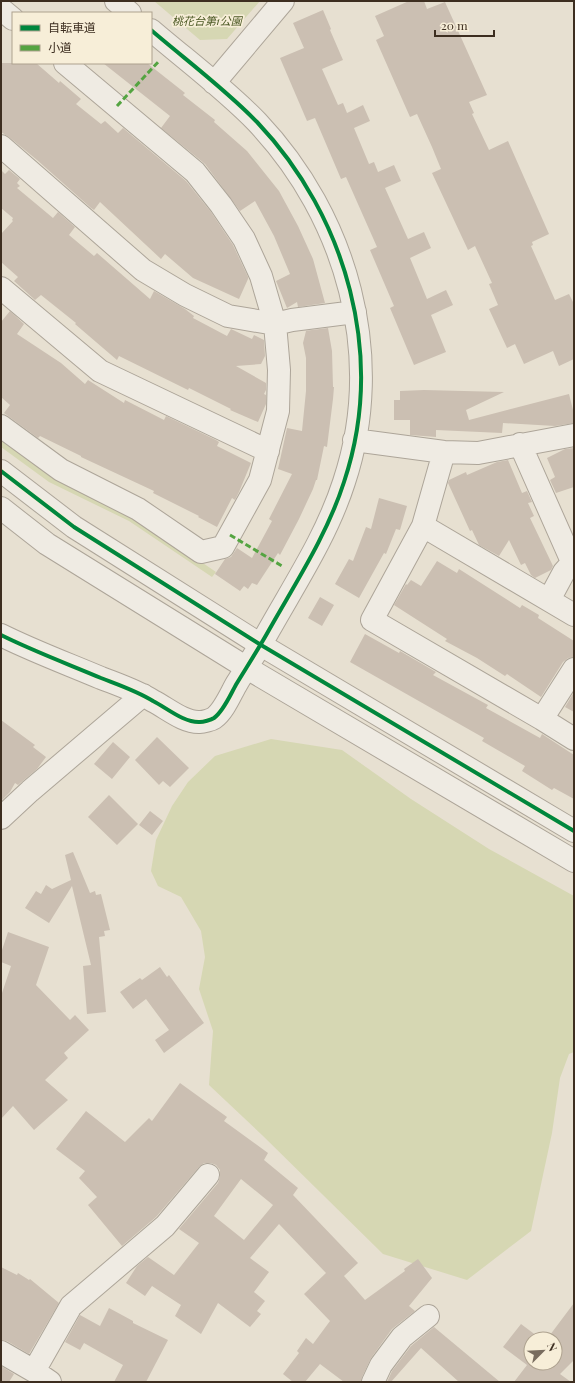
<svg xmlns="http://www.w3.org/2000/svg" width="575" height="1383" font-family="'Playfair Display','Noto Sans JP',serif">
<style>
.green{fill:#d6d7b3}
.building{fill:#cbbfb2;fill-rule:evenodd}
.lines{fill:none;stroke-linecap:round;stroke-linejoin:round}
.minor-casing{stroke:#ada599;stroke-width:24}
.minor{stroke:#efebe3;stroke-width:22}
.quiet{stroke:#54a441;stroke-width:3;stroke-dasharray:6 3;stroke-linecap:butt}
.cycleway-casing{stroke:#f7eed8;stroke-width:6}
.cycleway{stroke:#00873e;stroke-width:4}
.labels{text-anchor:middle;stroke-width:3.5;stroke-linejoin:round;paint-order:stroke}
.park-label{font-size:11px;font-style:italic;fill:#4d5a26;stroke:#f7eed8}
</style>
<rect width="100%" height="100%" fill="#e7e0d1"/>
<path class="green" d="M154 1H260L227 39 200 40Z
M1 435 134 516 216 572 212 577 129 521 49 482 1 447Z
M271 739 342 750 411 799 489 849 574 896V1052L569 1054 560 1078 552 1133 531 1231 467 1280 383 1254 262 1135 209 1085 213 1031 199 989 205 957 201 931 181 897 158 886 151 871 156 840 172 806 188 782 215 756Z"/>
<path class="building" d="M409 1H424L427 9 445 2 487 95 469 102 474 113 472 114 489 150 508 141 549 234 532 242 533 245 531 246 555 300 569 294 574 304V359L559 366 553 351 524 364 515 344 507 348 489 309 498 305 489 284 492 283 475 246 468 250 432 173 441 169 432 147 417 114 410 117 376 40 384 36 375 16Z
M323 10 331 29 330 30 343 60 322 69 338 105 343 103 347 113 363 105 370 121 354 128 369 164 374 162 378 172 394 165 401 181 385 188 408 239 424 232 431 248 410 258 427 299 446 290 453 305 431 315 446 352 414 365 390 308 394 306 370 250 377 247 346 177 341 179 315 118 307 121 280 58 304 48 293 23Z
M1 63H36L59 83 60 81 81 99 76 104 101 124 105 121 118 133 123 128 186 181 211 212 233 245 248 277V279L239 299 193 278 165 254 161 259 100 202 94 210 91 208 37 160 9 137 1 132Z
M103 63H147L185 93 183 95 215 120 214 122 247 151 279 191 298 226 313 259 325 303 298 307 297 302 287 308 276 281 290 274 274 236 255 201 240 211 205 164 161 128 170 116Z
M1 170 5 174 9 170 20 179 17 183 20 186 17 188 53 218 58 212 75 227 69 235 94 256 97 253 150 299 154 291 185 309 194 316 193 318 227 336 231 329 252 339 254 335 264 340 265 356 261 364 236 366 266 383V390L264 394 266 395V404L258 422 230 410 231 409 189 388 188 390 119 356 117 360 75 324 76 323 41 295 35 300 14 281 18 277 1 262V234L13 221 12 220 13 218 1 208Z
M10 311 24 324 17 334 61 363 85 384 88 380 124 403 125 400 164 420 166 416 216 440 219 442 217 446 251 463 239 492 235 500 232 498 217 527 198 517 199 516 153 493 154 491 81 457V456L40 436 38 438 4 413 10 405 1 397V322Z
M328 328 332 351 333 387H334L333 399 327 447 324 446 317 480H316L313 489 299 519 280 555 278 553 257 585 252 583 248 589 244 586 240 591 215 574 225 559 231 557 237 548 252 558 272 521 269 519 292 474 278 469 287 428 302 431 306 391V358L303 343 306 331H304Z
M424 390 504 392 466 410 469 420 569 394 574 414V423L555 426 503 423 502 433 436 430V437L410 435V420H394V400H400V391Z
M574 448V487L556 493 550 480 555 477 547 458 565 449Z
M508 460 522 493 527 491 532 502 528 503 534 516 530 518 553 566 551 570 535 578 531 575 525 563 521 565 509 540 499 556 479 545 472 530 470 531 448 483 449 480 466 472 467 475 497 462Z
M379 498 407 506 400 530 396 529 386 554 384 553 359 598 335 584 349 559 353 561 366 527 371 529Z
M437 561 457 573 459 569 520 608 522 605 539 615 538 618 574 641V657L568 658 563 662 541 697 507 674 505 676 477 658 445 641 447 639 394 605 406 584 407 585 411 580 421 586Z
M320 597 334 605 322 626 308 618Z
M365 634 399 653 400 651 436 672 433 675 488 705 486 708 540 738 542 734 574 755V799L554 788 552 790 522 771 525 766 482 741 484 738 350 662Z
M574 692V712L565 707Z
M1 720 35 745 33 747 46 757 37 769 18 785 15 783 10 792 1 801Z
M157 737 189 768 170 787 163 781 159 785 135 760Z
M113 742 130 757 112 779 94 764Z
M109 795 138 824 117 845 88 817Z
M150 811 163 821 152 835 139 825Z
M73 852 90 893 95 891 96 895 101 894 110 930 104 931 105 936 99 937 106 1012 87 1014 83 966 91 965 72 886 49 923 25 908 36 891 41 894 46 885 52 889 71 880 65 855Z
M8 932 49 947 36 985 70 1020 75 1015 89 1030 64 1053 68 1058 45 1080 68 1100 34 1130 13 1106 1 1119V996L11 966 1 962V953Z
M160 967 167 977 169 975 204 1023 164 1053 155 1040 169 1030 146 999 133 1009 120 992 140 978 142 980Z
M180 1083 227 1117 224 1121 268 1153 264 1160 298 1188 293 1195 358 1263 344 1276 365 1300 405 1271 404 1269 418 1259 432 1278 409 1306 415 1311 392 1329 371 1358 362 1377 361 1382H344L320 1364 305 1382H293L283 1374 299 1353 297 1351 306 1338 313 1344 330 1321 304 1294 326 1273 279 1224 250 1258 269 1272 254 1292 265 1301 257 1311 261 1314 250 1327 218 1303 201 1334 175 1316 181 1305 152 1286 145 1296 126 1283 137 1266 148 1257 174 1275 199 1243 179 1229 218 1183 220 1177V1170L216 1165 211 1163H204L199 1167 156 1217 122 1246 88 1205 97 1197 79 1178 85 1171 56 1149 86 1111 125 1142 149 1118 152 1121ZM241 1179 273 1205 244 1240 214 1216Z
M1 1267 17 1275 18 1273 29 1280 30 1279 59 1303 29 1354 7 1341 1 1340Z
M574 1303V1360L560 1374 571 1382H514L527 1365 503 1347 521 1324 541 1339H531V1363H555V1339H547Z
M109 1308 133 1321V1323L168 1340 146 1382H114L123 1365 84 1343 80 1350 65 1342 80 1315 100 1326Z
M434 1327 500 1382H459L421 1348 391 1382H387L392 1371 411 1346Z
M1 1366 14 1374 9 1382H1Z"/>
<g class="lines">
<defs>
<path id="minor" d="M116 1 130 13
M1 9 13 19
M214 83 283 1
M1 146 143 270 185 295 228 316 275 324 292 320 355 312
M1 288 100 371 268 451
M1 426 61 470 138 509 201 552 223 547 260 480 278 411 279 370 275 324 261 276 244 239 221 205 195 172 65 63
M354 440 444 452 478 453 574 435
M520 444 574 566
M444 452 423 526 372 620 542 719 574 739
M1 471 74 527 261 645 574 831
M1 508 47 544 247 668 574 861
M423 526 574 615
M549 600 564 572 572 563
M1 635C33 651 68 664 101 678 119 685 137 691 153 701 167 708 184 723 200 722 203 722 211 720 214 718 224 711 231 693 237 683 248 665 259 648 269 630 296 582 327 535 344 482 386 356 347 217 257 122 225 89 186 60 151 30
M542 719 574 669
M1 818 30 791 143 695
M1 1352 34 1371 50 1382
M34 1371 71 1306 165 1226 208 1175
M373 1382 381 1365 402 1337 428 1316"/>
</defs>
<use href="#minor" class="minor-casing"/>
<use href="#minor" class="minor"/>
<path class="quiet" d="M117 106 160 60
M230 535 282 566"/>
<defs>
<path id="cycleway" d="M1 471 74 527 261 645 574 831
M1 635C33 651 68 664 101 678 119 685 137 691 153 701 167 708 184 723 200 722 203 722 211 720 214 718 224 711 231 693 237 683 248 665 259 648 269 630 296 582 327 535 344 482 386 356 347 217 257 122 225 89 186 60 151 30"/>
</defs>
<use href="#cycleway" class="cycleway-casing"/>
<use href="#cycleway" class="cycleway"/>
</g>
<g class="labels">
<g class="park-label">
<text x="207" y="25">桃花台第1公園</text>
</g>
</g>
<rect width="575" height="1383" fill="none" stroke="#3d2e20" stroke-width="4"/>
<rect x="12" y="12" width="140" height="52" fill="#f7eed8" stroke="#ada18e"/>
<rect x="20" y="25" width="20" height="6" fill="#00873e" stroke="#ada18e"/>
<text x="48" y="32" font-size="12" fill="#3d2e20">自転車道</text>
<rect x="20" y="45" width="20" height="6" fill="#54a441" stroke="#ada18e"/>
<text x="48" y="52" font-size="12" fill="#3d2e20">小道</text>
<g transform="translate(543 1351) rotate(66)"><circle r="19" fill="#f7eed8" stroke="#ada18e"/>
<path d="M0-3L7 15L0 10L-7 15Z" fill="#786c5e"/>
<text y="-6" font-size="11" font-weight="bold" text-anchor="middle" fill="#3d2e20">N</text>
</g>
<path d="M435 30v6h59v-6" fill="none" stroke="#3d2e20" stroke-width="2"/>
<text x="441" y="30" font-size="12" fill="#3d2e20" stroke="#f7eed8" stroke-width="3" paint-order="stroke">20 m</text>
</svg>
